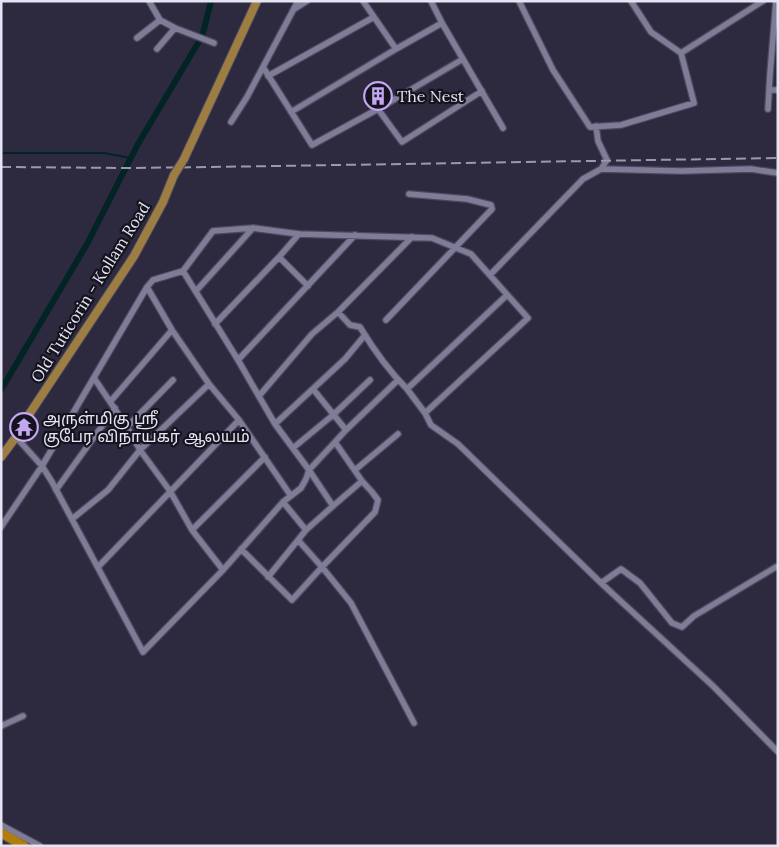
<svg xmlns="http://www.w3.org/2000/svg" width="779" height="847" font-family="Lora,'Noto Sans Tamil',serif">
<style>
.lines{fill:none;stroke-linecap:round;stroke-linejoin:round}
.stream{stroke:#022425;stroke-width:2}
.canal{stroke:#022425;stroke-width:6}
.minor-casing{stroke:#4b495c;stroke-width:8}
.major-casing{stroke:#4b495c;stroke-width:10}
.highway-casing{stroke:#4b495c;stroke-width:11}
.minor{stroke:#7f7c97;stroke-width:5.5}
.major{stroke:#9e7d43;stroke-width:8}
.highway{stroke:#b27d0b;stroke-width:9}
.rail{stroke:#9b99ab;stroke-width:2;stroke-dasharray:10 5;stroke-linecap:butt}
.major-bridge-casing{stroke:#4b495c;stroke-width:10;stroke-linecap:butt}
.major-bridge{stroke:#9e7d43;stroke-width:8}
.labels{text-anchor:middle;stroke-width:4.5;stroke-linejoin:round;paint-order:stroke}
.poi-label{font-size:16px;fill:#e5e4f3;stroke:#15141e;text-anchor:start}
.street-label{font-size:16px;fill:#e5e4f3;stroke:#15141e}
</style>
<rect width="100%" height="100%" fill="#2d2a40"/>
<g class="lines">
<path class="stream" d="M1 153H104L131 158"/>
<path class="canal" d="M203 33 211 1
M1 390 87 244 138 144 198 43"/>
<defs>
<path id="minor" d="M149 1 160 20 175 28 214 43
M363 1 396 49
M431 1 442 23 503 128
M519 1 553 70 590 127 621 125 694 103 681 53 763 1
M631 1 651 32 681 53
M296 8 307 1
M137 38 160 20
M157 49 175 28
M263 67 312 145 378 109 463 59
M268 76 374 17
M769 90H778
M378 109 402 142 482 91
M768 109 770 74 776 1
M291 112 396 49 442 23
M231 122 247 97 298 1
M601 169 681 171 751 169 778 173
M279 257 308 286
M490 275 583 179 601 169 607 160 598 141 596 126
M147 287 172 330 209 384 239 420 291 496
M196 291 253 228
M507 295 407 389 425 413 431 425 458 444 601 583 713 686 778 752
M338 312 350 325 360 327C372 347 390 372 407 389
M386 320 492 209 491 205 467 199 409 194
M215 324 279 257 299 234
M238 360 355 235
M94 378 127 427 140 450 170 491 192 530 223 570
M313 389 346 430 335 442
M259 396 312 334 338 312 412 237
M110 402 172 330
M275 424 345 359 365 335
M127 427 173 380
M346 430 398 380
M16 437 42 466 52 482 143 652 223 570 283 502 301 488 306 479 309 470 275 424 238 360 183 271
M293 448 333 415 370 380
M355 470 398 434
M56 490 115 408
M283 502 306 530
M333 506 362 481 335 442 309 470 333 506 306 530 298 540 322 567 351 603 414 723
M72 519 108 490 140 450 209 384
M1 527 42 466 147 287 153 280 183 271 213 231 253 228 299 234 432 238 471 254 528 318 425 413
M192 530 265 457
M241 549 292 600 322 567 375 512 378 500 372 492 362 481
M98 567 239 420
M268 577 298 540
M601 583 621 569 640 583 672 623 682 627 694 616 776 567
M1 726 23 716
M1 825 40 846"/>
<path id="major" d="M184 159 257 1
M1 457 16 437 30 413 134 256 163 202 174 175"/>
<path id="highway" d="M1 833 24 846"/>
</defs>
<use href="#minor" class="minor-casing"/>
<use href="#major" class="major-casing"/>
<use href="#highway" class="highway-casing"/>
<use href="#minor" class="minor"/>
<use href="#major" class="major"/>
<use href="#highway" class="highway"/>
<path class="rail" d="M1 167 130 168 212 167 778 158"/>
<defs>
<path id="major-bridge" d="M174 175 184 159"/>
</defs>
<use href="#major-bridge" class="major-bridge-casing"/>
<use href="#major-bridge" class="major-bridge"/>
</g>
<defs>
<symbol id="building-ring" viewBox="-11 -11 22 22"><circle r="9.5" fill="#15141e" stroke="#c4a7f1" stroke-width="1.5"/><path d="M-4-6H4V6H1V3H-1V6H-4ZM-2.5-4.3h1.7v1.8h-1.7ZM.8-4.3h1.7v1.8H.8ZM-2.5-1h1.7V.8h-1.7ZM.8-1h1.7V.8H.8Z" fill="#c4a7f1"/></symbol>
<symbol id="temple-ring" viewBox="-11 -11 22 22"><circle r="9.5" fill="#15141e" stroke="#c4a7f1" stroke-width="1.5"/><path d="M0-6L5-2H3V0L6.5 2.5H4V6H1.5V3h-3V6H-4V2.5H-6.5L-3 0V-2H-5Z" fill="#c4a7f1"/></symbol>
</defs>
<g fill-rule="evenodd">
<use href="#building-ring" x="362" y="80" width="32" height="32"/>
<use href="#temple-ring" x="8" y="411" width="32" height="32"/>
</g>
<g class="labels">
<g class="poi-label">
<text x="397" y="102">The Nest</text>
<text x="43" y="424">அருள்மிகு ஶ்ரீ<tspan x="43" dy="18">குபேர விநாயகர் ஆலயம்</tspan></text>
</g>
<g class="street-label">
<text transform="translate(90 292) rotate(-58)" y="6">Old Tuticorin - Kollam Road</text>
</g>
</g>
<rect width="779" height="847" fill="none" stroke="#e5e4f3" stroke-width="5"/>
</svg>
